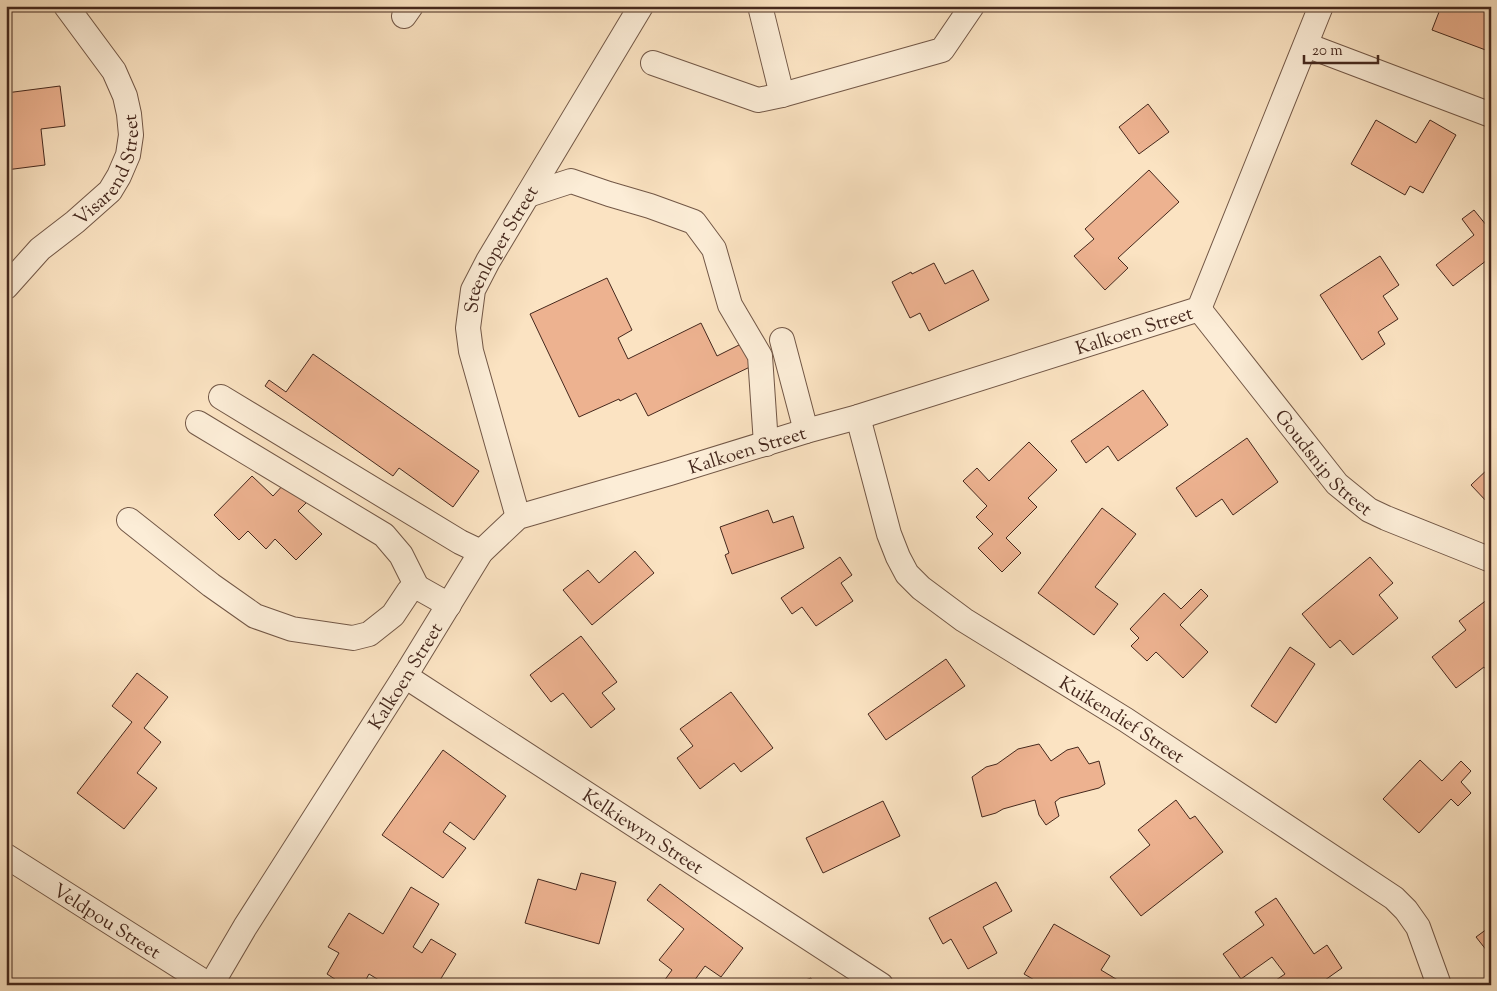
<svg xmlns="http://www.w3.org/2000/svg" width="1497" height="991" font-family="'Sorts Mill Goudy',serif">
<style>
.building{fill:#edb290;stroke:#45281d}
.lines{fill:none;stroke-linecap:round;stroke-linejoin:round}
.street-casing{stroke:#725746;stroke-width:26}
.street{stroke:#fcedd7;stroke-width:24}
.labels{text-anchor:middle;stroke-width:4;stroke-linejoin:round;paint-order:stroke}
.street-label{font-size:19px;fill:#45281d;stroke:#fcedd7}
</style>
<rect width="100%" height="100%" fill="#fbe3c2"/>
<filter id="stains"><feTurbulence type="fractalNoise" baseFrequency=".004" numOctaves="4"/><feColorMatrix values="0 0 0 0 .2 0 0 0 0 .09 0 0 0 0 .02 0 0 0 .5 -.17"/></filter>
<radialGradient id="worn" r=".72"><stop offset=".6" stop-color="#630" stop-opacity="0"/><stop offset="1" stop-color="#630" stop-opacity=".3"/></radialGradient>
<path class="building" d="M1423 6H1491V52L1432 30 1439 12Z
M60 86 65 126 41 129 45 165 6 170V93Z
M1148 104 1169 132 1139 154 1119 127Z
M1376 120 1416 143 1430 120 1456 135 1423 193 1410 186 1405 195 1351 164Z
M1149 170 1179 202 1118 258 1128 268 1105 290 1074 256 1094 239 1085 229Z
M1474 210 1491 231V257L1453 286 1436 265 1474 235 1462 219Z
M1380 256 1399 285 1383 296 1398 319 1378 332 1385 344 1362 360 1320 295Z
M934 263 945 284 973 270 989 300 929 331 920 313 910 318 892 282 911 272 912 274Z
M607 278 632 330 618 338 628 359 701 323 717 356 743 343 754 365 648 416 636 393 620 401 619 399 579 417 530 314Z
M313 354 479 471 453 507 399 468 393 476 265 386 269 380 286 392Z
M1143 390 1168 425 1118 461 1108 446 1086 463 1071 441Z
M1247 438 1278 482 1233 515 1222 499 1196 517 1176 488Z
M1029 442 1057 470 1028 498 1037 507 1006 538 1021 553 1002 572 978 548 993 534 976 517 987 506 963 481 977 468 989 481Z
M1491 466V501L1488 503 1471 485Z
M252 476 273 496 286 482 306 503 298 511 322 534 296 560 275 539 266 549 248 531 239 540 214 515Z
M1102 508 1136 534 1095 587 1118 604 1094 635 1038 593Z
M768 510 773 523 793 516 804 548 732 574 725 555 729 553 720 527Z
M635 551 654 573 592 625 563 590 588 570 599 583Z
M840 557 852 575 841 583 853 601 816 626 802 607 792 614 781 598Z
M1370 557 1393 583 1379 595 1398 618 1353 655 1340 640 1330 648 1302 614Z
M1201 589 1208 596 1180 625 1208 652 1183 678 1156 652 1147 661 1131 646 1139 638 1130 629 1164 593 1181 609Z
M1488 599 1491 603V676L1484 667 1456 688 1432 657 1466 630 1459 621Z
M581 636 617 682 602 693 615 709 591 728 563 693 551 702 530 675Z
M1290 647 1315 664 1276 723 1251 706Z
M946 659 965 686 886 740 868 714Z
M137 673 168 697 144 728 161 742 137 773 157 788 124 829 77 793 132 722 112 706Z
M731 692 773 748 741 772 734 763 700 789 677 758 693 746 680 729Z
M1039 744 1051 761 1067 750 1078 747 1089 764 1099 761 1105 784 1099 788 1060 798 1055 802 1059 816 1046 825 1039 815 1035 800 1003 809 996 813 982 817 972 777 986 767 997 764 1018 749Z
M443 750 506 796 474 840 450 822 443 832 466 848 443 878 382 835Z
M1420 760 1442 781 1461 761 1471 771 1461 782 1471 793 1458 806 1451 799 1419 833 1383 799Z
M1176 800 1190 819 1195 816 1223 852 1141 916 1110 877 1150 845 1138 830Z
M883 801 900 836 823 873 806 838Z
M581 873 616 882 599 944 525 923 538 879 576 890Z
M996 882 1012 911 983 927 997 953 968 969 951 939 943 944 929 918Z
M660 884 743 948 721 977 705 966 691 985H661L672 970 659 960 684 929 647 900Z
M411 887 439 904 413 947 422 953 431 939 456 954 437 985H387L369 974 363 985H344L327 974 339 953 328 947 349 913 383 934Z
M1276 898 1314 954 1327 945 1342 968 1318 985H1275L1273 982 1285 974 1272 957 1241 979 1223 954 1264 925 1255 912Z
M1054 924 1110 956 1101 970 1126 985H1043L1024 974Z
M1491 926V956L1476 937Z
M811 978 813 985H791Z"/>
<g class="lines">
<defs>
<g id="street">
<path d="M760 6 782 95"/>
<path d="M404 16 411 6"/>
<path d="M1306 45 1491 115"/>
<path d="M653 63 758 100 782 95 942 50 972 6"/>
<path d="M528 195 571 181 609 194 650 206 694 222 714 249 730 305 760 356 766 444"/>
<path id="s1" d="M6 287 40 249 75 222 110 191 119 176 128 155 131 135 129 114 125 96 114 71 66 6"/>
<path id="s2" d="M1199 309 1337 484 1369 510 1386 518 1491 560"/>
<path d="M782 340 806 431"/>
<path d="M221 397 460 542 481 552"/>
<path id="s3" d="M858 417 889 534 898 557 907 574 921 588 964 620 1126 720 1394 898 1406 910 1418 927 1439 985"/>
<path d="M198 423 384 535 401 555 417 587"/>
<path id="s4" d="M518 517 471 351 468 328 473 290 488 261 641 6"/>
<path d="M129 520 211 585 255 616 292 629 353 638 369 634 393 615 409 591 417 587 449 605"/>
<path id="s5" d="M405 676 881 985"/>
<path id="s6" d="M6 856 209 985"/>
<path id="s7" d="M211 985 245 927 405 676 481 552 518 517 670 473 806 431 858 417 1199 309 1321 6"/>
</g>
</defs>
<use href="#street" class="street-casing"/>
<use href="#street" class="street"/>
</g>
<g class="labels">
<g class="street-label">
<text dy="7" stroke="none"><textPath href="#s1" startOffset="160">Visarend Street</textPath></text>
<text dy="7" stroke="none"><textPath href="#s4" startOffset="282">Steenloper Street</textPath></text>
<text dy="7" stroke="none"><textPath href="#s7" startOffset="1205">Kalkoen Street</textPath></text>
<text dy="7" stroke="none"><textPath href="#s7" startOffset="800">Kalkoen Street</textPath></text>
<text dy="7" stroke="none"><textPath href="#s2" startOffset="198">Goudsnip Street</textPath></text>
<text dy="7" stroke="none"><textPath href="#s7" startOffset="365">Kalkoen Street</textPath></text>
<text dy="7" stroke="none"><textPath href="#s3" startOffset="425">Kuikendief Street</textPath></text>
<text dy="7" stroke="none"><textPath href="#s5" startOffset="284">Kelkiewyn Street</textPath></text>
<text dy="7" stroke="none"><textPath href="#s6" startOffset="120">Veldpou Street</textPath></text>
</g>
</g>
<rect width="1497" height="991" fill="none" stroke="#fbe3c2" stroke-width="25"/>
<rect x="8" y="8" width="1482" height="976" fill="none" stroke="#45281d" stroke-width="2.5"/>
<rect x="12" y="12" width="1472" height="966" fill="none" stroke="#45281d"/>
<path d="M1304 55v8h74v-8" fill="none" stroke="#45281d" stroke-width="2.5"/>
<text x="1312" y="55" font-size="15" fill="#45281d" stroke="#fcedd7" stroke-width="4" paint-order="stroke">20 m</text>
<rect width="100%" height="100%" filter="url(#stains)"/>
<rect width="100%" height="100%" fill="url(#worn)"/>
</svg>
